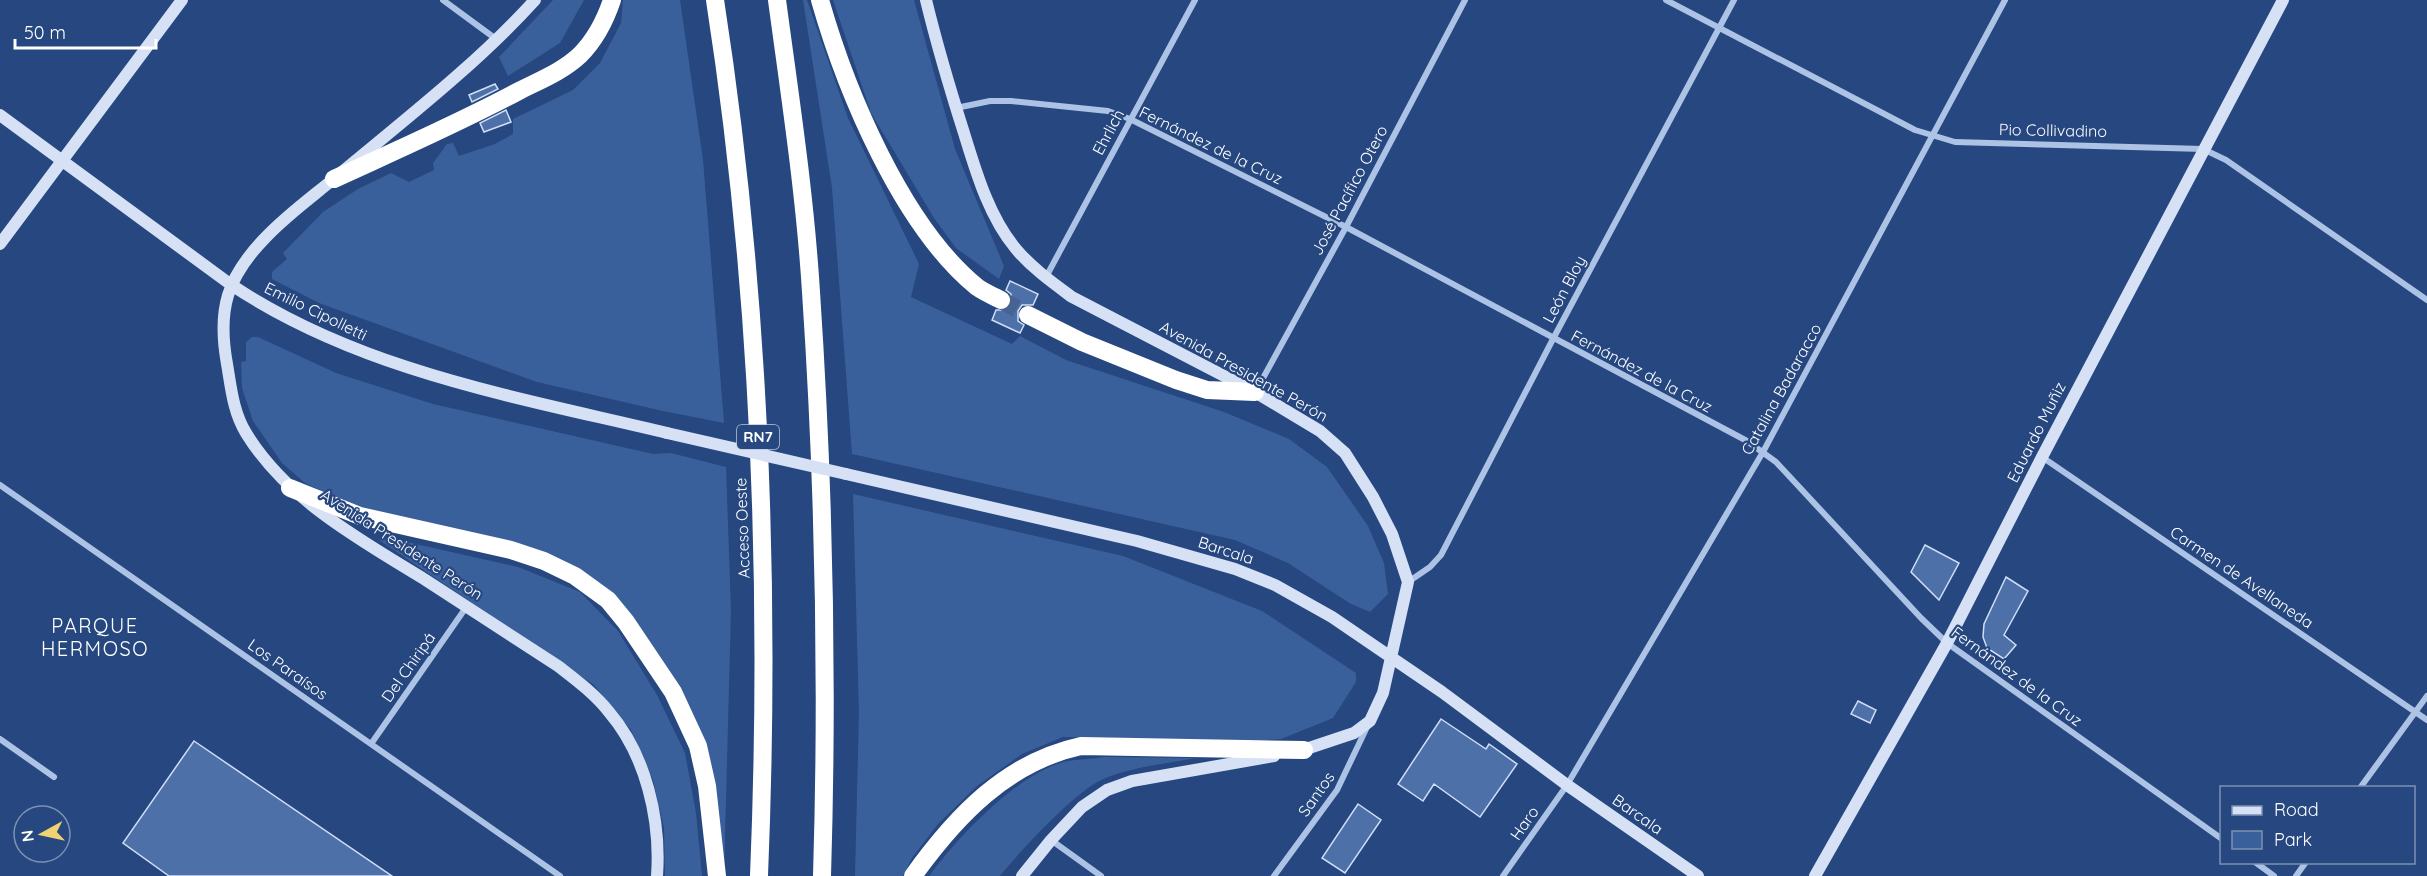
<svg xmlns="http://www.w3.org/2000/svg" width="2427" height="876" font-family="Quicksand,sans-serif">
<style>
.green{fill:#3a609c}
.building{fill:#4e70a8;stroke:#cfdef5;stroke-width:1.5}
.lines{fill:none;stroke-linecap:round;stroke-linejoin:round}
.highway-tunnel{stroke:#476392;stroke-width:18;stroke-dasharray:18 9;stroke-linecap:butt}
.street{stroke:#acc3e6;stroke-width:6}
.secondary{stroke:#d6e1f5;stroke-width:12}
.highway{stroke:#fff;stroke-width:18}
.secondary-bridge{stroke:#d6e1f5;stroke-width:12}
.labels{text-anchor:middle;stroke-width:4.5;stroke-linejoin:round;paint-order:stroke}
.shield{fill:#26477f;stroke:#bec8d9;stroke-width:1.5}
.shield-label{font-size:15px;font-weight:bold;fill:#fff}
.street-label{font-size:16px;fill:#fff;stroke:#26477f}
.quarter-label{font-size:20px;letter-spacing:1.5px;fill:#fff;stroke:#26477f}
</style>
<rect width="100%" height="100%" fill="#26477f"/>
<path class="green" d="M553 0H584L560 43 508 76 499 57Z
M623 0H680L703 160 724 423 663 411 537 382 319 303 272 279V272L287 259 283 253 323 212 358 189 391 173 409 182 434 170 433 163 447 144 453 143 459 156 495 144 513 134V119L573 90 600 63 621 23Z
M803 0H807L848 118 919 264 911 297 1012 344 1020 336 1066 360 1224 412 1289 439 1327 467 1368 526 1384 563 1388 594 1370 612 1351 604 1288 563 1235 540 852 454 832 188Z
M833 0H914L955 149 1004 266 999 279 956 248 934 218 871 113Z
M252 337H258L336 373 433 404 653 454 671 453 726 467 731 610 724 876 715 818 653 650 557 561 356 508 305 483 282 463 253 421 242 388 241 362 246 361V342Z
M853 494 1123 556 1262 611 1356 673V682L1333 718 1281 739 1252 741 1063 737 1022 754 977 786 938 824 912 858 903 876H855L859 712Z
M385 537 518 567 580 592 618 631 657 695 685 753 696 813 702 876H665L664 828 653 780 631 730 594 685 379 540Z
M1104 757 1196 758C1165 764 1130 767 1101 780 1075 792 1019 852 1000 876H929C959 836 1014 777 1063 762 1076 759 1091 759 1104 757Z"/>
<path class="building" d="M495 84 498 89 472 102 469 95Z
M506 110 511 122 484 132 480 123Z
M1010 281 1038 294 1033 305H1022L1018 311V321L1024 325 1020 333 992 320 996 310H1007L1011 304V294L1006 290Z
M1925 545 1959 563 1939 600 1911 572Z
M2006 577 2028 591 2004 635 2016 645 2004 659 1987 648 1983 637 1984 624Z
M1858 701 1876 710 1870 723 1851 714Z
M1441 719 1486 749 1489 744 1517 764 1480 817 1434 784 1423 801 1398 784Z
M194 741 392 876H169L123 843Z
M1358 804 1381 820 1345 873 1322 858Z"/>
<g class="lines">
<path class="highway-tunnel" d="M1001 300 1028 315"/>
<path class="street" d="M443 0 496 39
M1666 0 1915 130 1955 142 2203 149 2226 160 2427 300
M956 108 990 101H1011L1108 111 1130 119 1346 227 1747 441 1776 462 1921 618 1947 643 2222 839
M1046 277 1195 0
M1256 391 1346 227 1465 0
M2042 457 2427 720
M0 485 560 876
M1408 582 1430 567 1441 555 1553 339 1734 0
M0 739 54 777
M371 744 467 606
M2360 788 2427 696
M1051 840 1101 876
M2255 862 2274 876
M1274 876 1337 790 1367 727
M1503 876 1567 785 1763 452 2005 0
M2296 876 2306 862"/>
<path class="secondary" d="M535 0C477 64 402 122 336 177 312 197 288 214 266 237 227 277 217 309 227 364 231 387 233 412 246 433 287 500 359 539 424 579 469 608 513 637 558 666 576 680 595 694 609 712 646 755 661 820 657 876
M926 0C937 45 950 89 964 133 976 172 989 217 1016 249 1032 268 1053 283 1072 297L1255 392 1320 431 1345 453 1373 497 1392 534 1408 582 1383 693 1370 721 1354 733 1297 752
M0 115 230 284C360 371 517 397 667 433
M0 244 182 0
M846 474 1137 541 1235 569 1275 585 1332 617 1442 692 1567 785 1698 876
M1022 876 1051 840 1082 807 1107 790 1132 781 1274 756
M1815 876 1947 643 2042 457 2283 0"/>
<path class="highway" d="M715 0C760 289 771 584 759 876
M777 0C790 97 805 194 811 292 824 486 828 681 822 876
M820 0C846 91 902 226 977 287 984 292 993 296 1001 300
M334 179C395 151 457 124 517 92 538 81 562 72 580 55 596 39 605 21 612 0
M1028 315 1082 342 1176 380 1207 390 1255 392
M290 488 360 516 511 550 544 561 575 576 608 600 626 622 673 692 698 746 707 786 717 876
M913 876C956 816 1007 762 1081 746L1304 750"/>
<path class="secondary-bridge" d="M667 433 846 474"/>
</g>
<g class="labels">
<rect class="shield" x="737" y="425" width="42" height="24" rx="4.5"/>
<g class="shield-label">
<text x="758" y="442">RN7</text>
</g>
<g class="street-label">
<text transform="translate(2053 130) rotate(1)" y="6">Pio Collivadino</text>
<text transform="translate(1108 132) rotate(-62)" y="6">Ehrlich</text>
<text transform="translate(1211 145) rotate(26)" y="6">Fernández de la Cruz</text>
<text transform="translate(1349 190) rotate(-62)" y="6">José Pacífico Otero</text>
<text transform="translate(1564 289) rotate(-62)" y="6">León Bloy</text>
<text transform="translate(316 311) rotate(26)" y="6">Emilio Cipolletti</text>
<text transform="translate(1244 371) rotate(29)" y="6">Avenida Presidente Perón</text>
<text transform="translate(1642 371) rotate(28)" y="6">Fernández de la Cruz</text>
<text transform="translate(1781 389) rotate(-61)" y="6">Catalina Badaracco</text>
<text transform="translate(2036 432) rotate(-63)" y="6">Eduardo Muñiz</text>
<text transform="translate(742 528) rotate(-92)" y="6">Acceso Oeste</text>
<text transform="translate(402 544) rotate(33)" y="6">Avenida Presidente Perón</text>
<text transform="translate(1226 550) rotate(18)" y="6">Barcala</text>
<text transform="translate(2242 577) rotate(34)" y="6">Carmen de Avellaneda</text>
<text transform="translate(408 667) rotate(-55)" y="6">Del Chiripá</text>
<text transform="translate(288 669) rotate(35)" y="6">Los Paraísos</text>
<text transform="translate(2017 676) rotate(36)" y="6">Fernández de la Cruz</text>
<text transform="translate(1316 794) rotate(-55)" y="6">Santos</text>
<text transform="translate(1638 814) rotate(35)" y="6">Barcala</text>
<text transform="translate(1524 823) rotate(-55)" y="6">Haro</text>
</g>
<g class="quarter-label">
<text x="95" y="633">PARQUE<tspan x="95" dy="23">HERMOSO</tspan></text>
</g>
</g>
<rect x="2220" y="786" width="195" height="78" fill="#26477f" stroke="#7d91b2" stroke-width="1.5"/>
<rect x="2232" y="806" width="30" height="9" fill="#d6e1f5" stroke="#7d91b2" stroke-width="1.5"/>
<text x="2274" y="816" font-size="18" fill="#ffffff">Road</text>
<rect x="2232" y="831" width="30" height="18" fill="#3a609c" stroke="#7d91b2" stroke-width="1.5"/>
<text x="2274" y="846" font-size="18" fill="#ffffff">Park</text>
<g transform="translate(42 834) rotate(262)"><circle r="28" fill="#26477f" stroke="#7d91b2" stroke-width="1.5"/>
<path d="M0-4.5L10 22L0 15L-10 22Z" fill="#efd271"/>
<text y="-9" font-size="16" font-weight="bold" text-anchor="middle" fill="#ffffff">N</text>
</g>
<path d="M15 39v9h141v-9" fill="none" stroke="#ffffff" stroke-width="3"/>
<text x="24" y="39" font-size="18" fill="#ffffff" stroke="#26477f" stroke-width="4.5" paint-order="stroke">50 m</text>
</svg>
